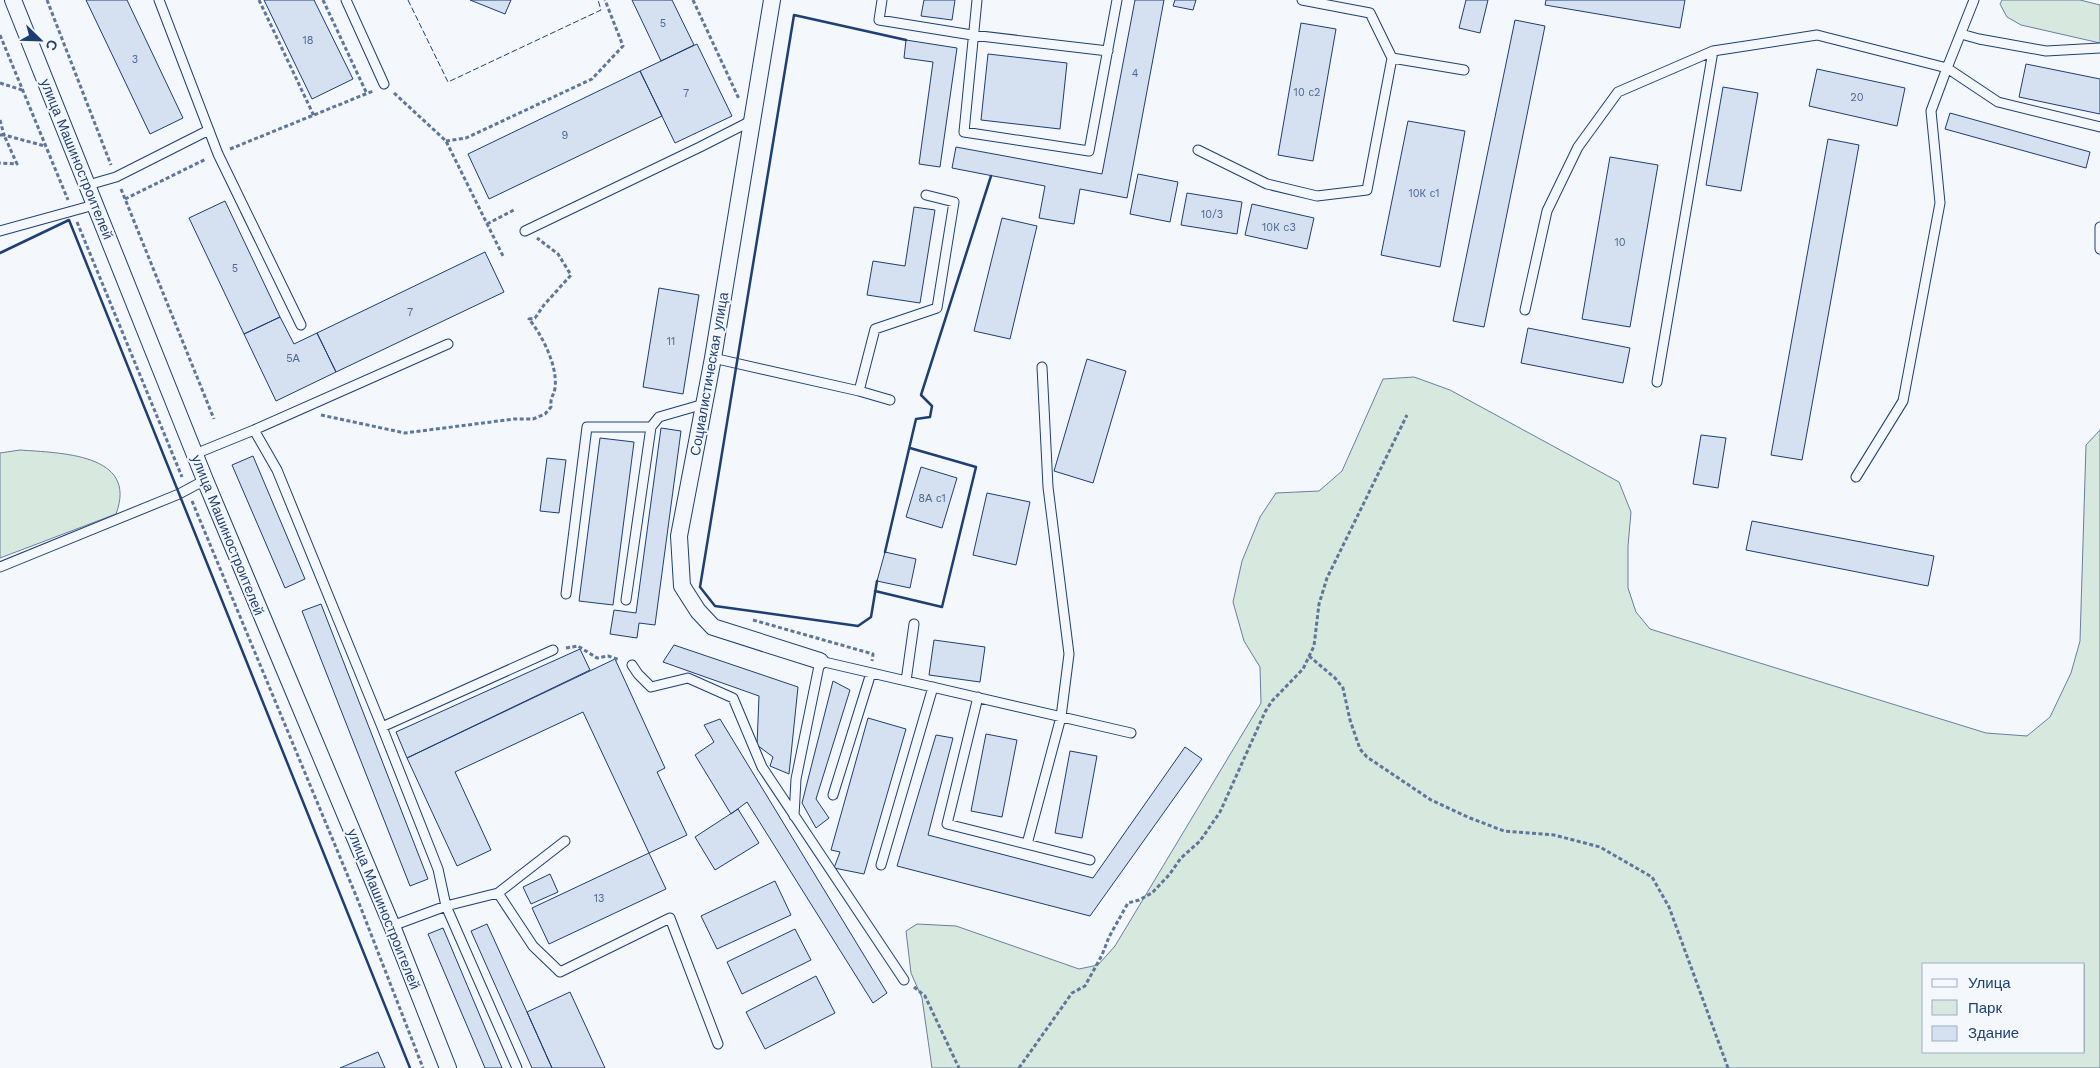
<svg xmlns="http://www.w3.org/2000/svg" width="2100" height="1068" font-family="'Work Sans',sans-serif">
<style>
.green{fill:#d7e8df;stroke:#687fa3;fill-rule:evenodd}
.building{fill:#d5e0f0;stroke:#1d3f73}
.lines{fill:none;stroke-linecap:round;stroke-linejoin:round}
.lane-casing{stroke:#1d3f73;stroke-width:11}
.street-casing{stroke:#1d3f73;stroke-width:18}
.path{stroke:#5e769c;stroke-width:3;stroke-dasharray:4 2.5;stroke-linecap:butt}
.lane{stroke:#f4f7fb;stroke-width:9}
.street{stroke:#f4f7fb;stroke-width:16}
.fence{stroke:#1d3f73;stroke-width:1;stroke-dasharray:6 2.5;stroke-linecap:butt}
.wall{stroke:#1d3f73;stroke-width:2.5}
.labels{text-anchor:middle;stroke-width:4;stroke-linejoin:round;paint-order:stroke}
.number-label{font-size:11px;fill:#4b6792}
.street-label{font-size:14px;fill:#1d3f73;stroke:#f4f7fb}
</style>
<rect width="100%" height="100%" fill="#f4f7fb"/>
<path class="green" d="M2002 0H2080L2100 5V43L2021 25 2007 17 2000 4Z
M1414 377 1450 390 1619 482 1631 512 1628 546V588L1636 612 1650 629 1986 733 2027 736 2050 717 2071 673 2080 641 2086 445 2100 430V1068H932L922 998 911 973 906 931 917 924 956 926 1079 969 1098 965 1115 946 1261 703 1260 667 1244 641 1233 602 1242 561 1260 517 1276 493 1319 491 1342 471 1383 379ZM1924 964H2084V1052H1924Z
M20 450C59 453 139 453 116 514L0 558V453Z"/>
<path class="building" d="M86 0H127L183 118 150 134Z
M264 0H314L353 79 312 99Z
M470 0H511L505 14Z
M632 0H672L694 45 661 61Z
M924 0H955L952 20 921 16Z
M1135 0H1164L1127 198 1080 189 1074 224 1039 218 1045 186 952 168 956 147 1102 174Z
M1175 0H1196L1193 10 1173 6Z
M1466 0H1488L1480 33 1459 28Z
M1546 0H1685L1680 28 1545 5Z
M1515 20 1545 26 1484 327 1453 321Z
M1301 23 1336 29 1313 161 1278 155Z
M906 40 957 48 940 167 919 164 933 62 904 58Z
M697 44 732 116 675 143 640 71Z
M988 54 1067 63 1060 129 981 120Z
M2026 64 2100 79V114L2019 97Z
M1817 69 1905 88 1897 126 1809 106Z
M640 71 662 116 489 199 468 154Z
M1723 87 1758 93 1741 191 1706 185Z
M1950 113 2090 152 2086 168 1945 129Z
M1408 121 1465 131 1440 267 1381 255Z
M1828 139 1859 145 1802 460 1771 455Z
M1610 157 1658 165 1630 327 1582 319Z
M1138 174 1178 182 1170 222 1130 214Z
M1187 193 1242 202 1237 234 1181 225Z
M225 201 280 317 244 334 189 218Z
M1252 204 1314 218 1307 249 1245 235Z
M914 207 935 210 920 303 867 295 873 261 905 266Z
M1002 218 1037 226 1010 339 974 331Z
M485 252 504 292 336 372 317 333Z
M659 288 699 295 683 394 643 387Z
M280 317 294 344 317 333 336 372 276 401 244 334Z
M1528 328 1630 348 1623 383 1521 363Z
M1087 359 1126 371 1093 483 1054 471Z
M661 428 681 431 655 625 639 623 637 638 610 634 614 610 636 613Z
M1701 435 1726 438 1718 488 1693 484Z
M600 438 634 442 613 605 579 601Z
M253 456 305 579 285 588 232 465Z
M547 458 566 460 559 513 540 511Z
M921 467 957 478 942 528 906 517Z
M987 493 1030 502 1016 565 973 555Z
M1752 521 1934 556 1928 586 1746 550Z
M885 552 916 559 910 588 877 581Z
M321 604 428 879 410 886 302 611Z
M934 640 985 647 980 682 929 675Z
M674 645 798 687 789 774 770 766 773 757 757 745 759 696 663 662Z
M580 649 590 670 407 758 396 732Z
M615 659 665 768 657 772 687 835 649 853 583 712 455 772 491 850 457 866 407 758Z
M833 681 850 690 816 799 829 818 816 828 802 803Z
M868 718 906 729 864 874 834 868 840 852 831 850Z
M720 719 887 993 873 1003 747 802 731 814 695 755 714 742 704 725Z
M986 734 1017 740 1002 817 971 811Z
M936 735 953 738 928 835 1093 878 1185 747 1202 759 1090 916 897 866Z
M1070 751 1097 756 1082 838 1055 833Z
M738 809 759 843 715 870 695 837Z
M649 853 666 889 549 944 532 908Z
M550 874 558 892 531 904 523 887Z
M775 881 791 915 717 949 701 916Z
M487 924 527 1012 552 1068H532L471 931Z
M443 928 502 1068H485L428 934Z
M795 929 811 960 742 994 727 962Z
M816 976 835 1013 765 1049 746 1012Z
M570 992 605 1068H552L527 1012Z
M378 1052 385 1068H340Z"/>
<g class="lines">
<defs>
<path id="lane" d="M159 0 218 154 301 325
M346 0 384 84
M882 0 879 20 972 35 1108 51
M977 0 964 132 1089 151 1117 0
M1961 34 1979 39 2046 51 2100 48
M1392 58 1464 70
M1198 150 1267 184 1317 196 1367 190 1392 58 1370 13 1302 0
M88 185 116 177 209 130
M2100 227V249
M0 231 94 205
M525 231 700 147 751 121
M1525 310 1547 211 1578 147 1618 92 1713 51 1817 35 1947 68 1974 0
M713 358 859 391 875 329 937 308 954 202 926 195
M1657 382 1713 51
M859 391 890 400
M254 430 448 344
M195 454 254 430 277 470 382 727 438 869 446 906 517 1068
M1856 477 1903 401 1940 203 1931 111 1947 68 1998 102 2100 127
M0 567 179 494 205 480
M566 594 587 427H651L659 417 704 404
M626 600 651 427
M632 665 638 674 651 687 688 678 733 698 762 767 904 980
M906 681 914 624
M978 697 947 824 1090 860
M382 727 553 650
M833 795 871 673
M794 816 796 779 820 661 1131 733
M1027 844 1061 717 1069 654 1048 487 1042 367
M881 865 933 687
M498 893 533 946 560 972 670 918 718 1044
M392 926 446 906 498 893 565 841"/>
<path id="street" d="M13 0 205 480 392 926 448 1068
M772 0 713 358 679 536 682 586 698 611 713 627 820 661"/>
</defs>
<use href="#lane" class="lane-casing"/>
<use href="#street" class="street-casing"/>
<path class="path" d="M47 0 111 165
M259 0 314 116
M323 0 367 94
M693 0 739 99
M0 35 68 200
M0 83 22 90
M394 93 446 141 503 256
M0 120 4 135 45 146
M0 135H4L17 164 0 163
M446 141 466 138 592 79 623 46 605 0
M230 149 373 91
M121 189 214 419
M125 199 206 159
M77 222 182 477
M487 224 514 210
M321 415 405 433 514 419H533L545 414 551 407C550 396 554 396 555 388 558 366 542 335 529 319L535 318 544 305 571 275 558 254 537 238
M192 501 357 898 423 1068
M753 620 873 654 872 661
M566 648 578 646 597 658 608 656 620 660
M1309 656 1335 678 1343 688 1350 720 1360 749 1367 757 1431 800 1470 818 1504 831 1554 835 1600 847 1652 877 1669 907 1728 1068
M914 987 925 996 959 1068
M1019 1068 1072 993 1085 986 1102 955 1109 937 1128 903 1139 900 1152 893 1169 875 1181 858 1200 841 1220 812 1265 712 1272 701 1303 669 1314 646 1319 604 1327 578 1407 415"/>
<use href="#lane" class="lane"/>
<use href="#street" class="street"/>
<path class="fence" d="M408 0 448 82 601 10 598 0"/>
<path class="wall" d="M0 253 69 220 410 1068
M885 552 916 419 930 417 932 406 921 395 991 176
M877 581 871 617 858 626 715 606 700 587 794 15 906 40
M875 591 942 607 976 467 910 448"/>
</g>
<g class="labels">
<g class="number-label">
<text x="663" y="27">5</text>
<text x="308" y="44">18</text>
<text x="135" y="63">3</text>
<text x="1135" y="77">4</text>
<text x="1307" y="96">10 с2</text>
<text x="686" y="97">7</text>
<text x="1857" y="101">20</text>
<text x="565" y="139">9</text>
<text x="1424" y="197">10К с1</text>
<text x="1212" y="218">10/3</text>
<text x="1279" y="231">10К c3</text>
<text x="1620" y="246">10</text>
<text x="235" y="272">5</text>
<text x="410" y="316">7</text>
<text x="671" y="345">11</text>
<text x="293" y="362">5А</text>
<text x="932" y="502">8А с1</text>
<text x="599" y="902">13</text>
</g>
<g class="street-label">
<text transform="translate(77 159) rotate(68)" y="5">улица Машиностроителей</text>
<text transform="translate(709 374) rotate(-80)" y="5">Социалистическая улица</text>
<text transform="translate(228 535) rotate(68)" y="5">улица Машиностроителей</text>
<text transform="translate(384 909) rotate(68)" y="5">улица Машиностроителей</text>
</g>
</g>
<rect x="1922" y="963" width="162" height="90" fill="#f4f7fb" stroke="#9eadc5"/>
<rect x="1932" y="979" width="25" height="8" fill="#f4f7fb" stroke="#9eadc5"/>
<text x="1968" y="988" font-size="15" fill="#1d3f73">Улица</text>
<rect x="1932" y="1000" width="25" height="15" fill="#d7e8df" stroke="#9eadc5"/>
<text x="1968" y="1013" font-size="15" fill="#1d3f73">Парк</text>
<rect x="1932" y="1026" width="25" height="15" fill="#d5e0f0" stroke="#9eadc5"/>
<text x="1968" y="1038" font-size="15" fill="#1d3f73">Здание</text>
<g transform="translate(40 40) rotate(113)" stroke="#f4f7fb" stroke-width="4" paint-order="stroke">
<path d="M0-4L9 19L0 12L-9 19Z" fill="#1d3f73"/>
<text y="-8" font-size="14" font-weight="bold" text-anchor="middle" fill="#1d3f73">С</text>
</g>
</svg>
